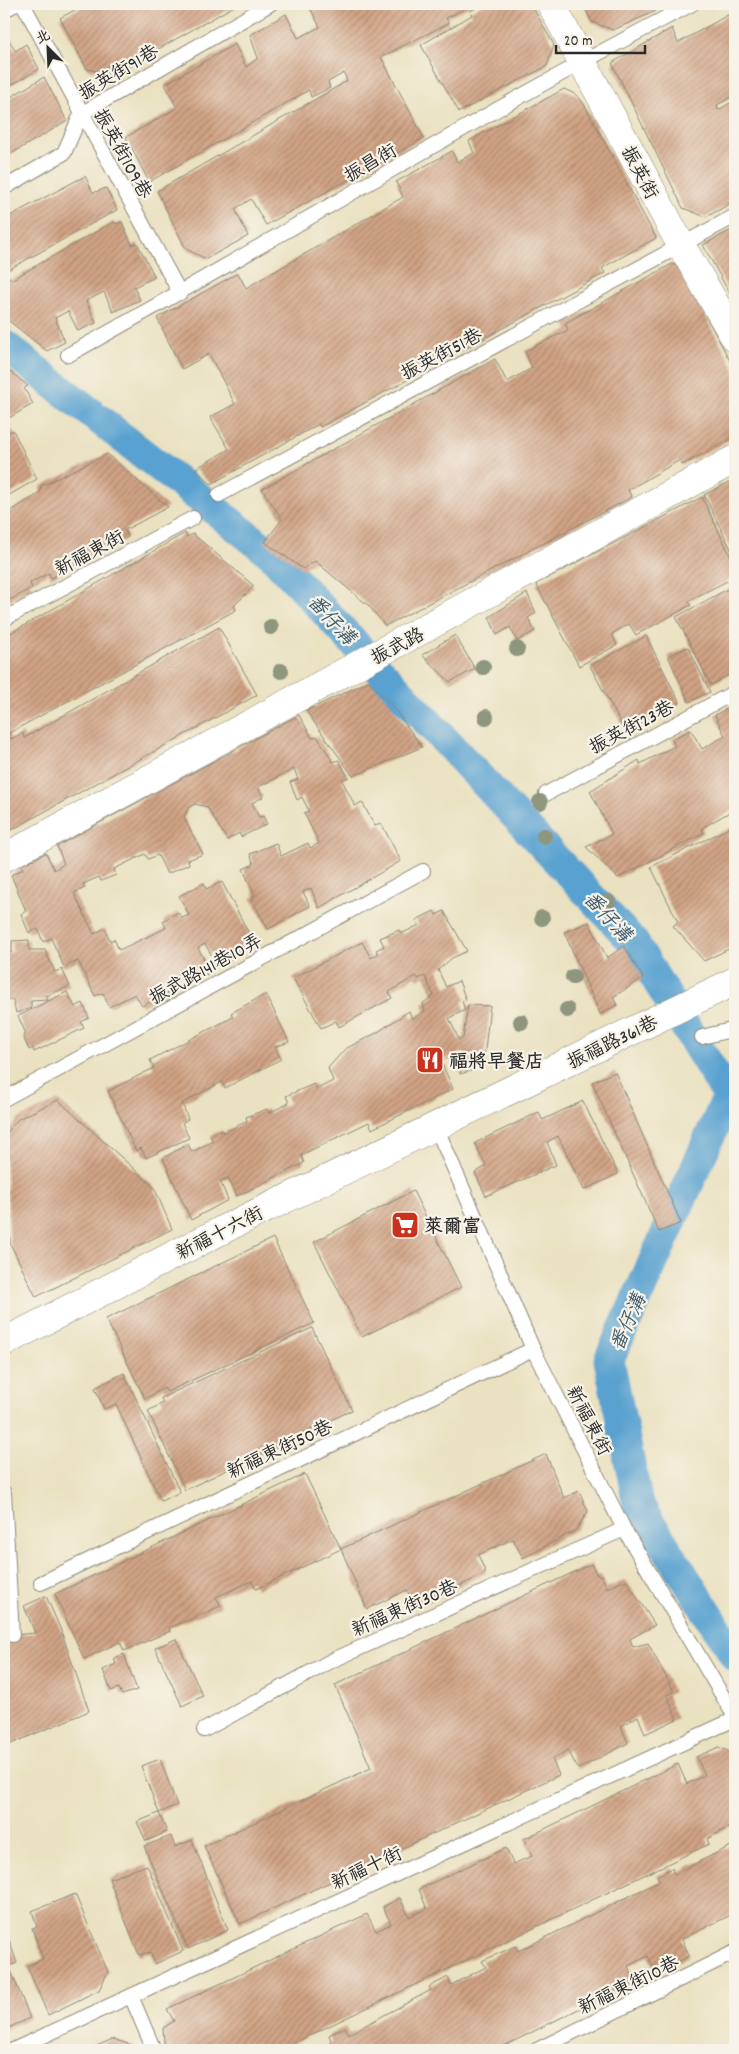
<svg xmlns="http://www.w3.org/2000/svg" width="739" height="2054" font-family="Dekko,'LXGW WenKai TC',sans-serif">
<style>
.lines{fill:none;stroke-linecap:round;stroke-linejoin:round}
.canal{stroke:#59a1d0;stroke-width:31}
.building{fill:url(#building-hatch)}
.service-casing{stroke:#8a8676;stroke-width:16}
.minor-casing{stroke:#8a8676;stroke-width:29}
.service{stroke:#fff;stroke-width:14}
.minor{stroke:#fff;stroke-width:28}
.tree{fill:#8f967e}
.labels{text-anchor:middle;stroke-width:4.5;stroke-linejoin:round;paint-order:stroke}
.street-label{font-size:19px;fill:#2b2b2b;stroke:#f7f3e8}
.poi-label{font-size:19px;font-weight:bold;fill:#2b2b2b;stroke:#f7f3e8;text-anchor:start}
.water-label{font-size:20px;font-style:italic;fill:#3d5a6d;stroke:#f7f3e8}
</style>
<defs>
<pattern id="building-hatch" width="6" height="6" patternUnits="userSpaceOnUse" patternTransform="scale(1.25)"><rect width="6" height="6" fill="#d1a384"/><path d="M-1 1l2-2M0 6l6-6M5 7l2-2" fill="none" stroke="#aa856c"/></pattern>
</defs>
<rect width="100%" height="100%" fill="#f7f3e8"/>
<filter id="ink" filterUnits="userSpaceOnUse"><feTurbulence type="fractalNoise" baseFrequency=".02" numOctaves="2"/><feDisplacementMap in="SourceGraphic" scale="10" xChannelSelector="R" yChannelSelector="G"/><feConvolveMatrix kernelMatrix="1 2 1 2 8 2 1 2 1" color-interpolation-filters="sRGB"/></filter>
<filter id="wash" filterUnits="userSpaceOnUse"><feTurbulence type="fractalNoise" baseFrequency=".0096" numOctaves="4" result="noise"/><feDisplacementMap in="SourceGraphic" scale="20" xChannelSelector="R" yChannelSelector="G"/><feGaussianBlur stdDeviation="1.12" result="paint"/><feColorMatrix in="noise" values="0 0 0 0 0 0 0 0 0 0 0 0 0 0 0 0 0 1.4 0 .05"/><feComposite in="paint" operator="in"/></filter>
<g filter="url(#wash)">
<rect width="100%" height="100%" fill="#eae1c0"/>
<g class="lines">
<path class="canal" d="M4 345 271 554 634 943 728 1096 609 1360 638 1504 735 1656"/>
</g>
<g id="blocks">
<path class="building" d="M86 4H238L114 74 87 69 60 18Z
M308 4H474L446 18 449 23 381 57 424 138 266 225 251 199 235 209 248 236 206 259 186 249 157 191 347 81 344 73 328 82 330 88 311 97 309 90 149 182 126 137 177 108 165 84 235 44 246 67 258 58 250 35 286 14 298 38 320 27Z
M483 4H531L554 45 547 66 459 112 421 45 472 15 470 11Z
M583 4H653L656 11 613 30 592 22Z
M735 11V95L717 105 718 110 730 103 732 107 735 105V201L706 217 683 208 612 63 672 28 678 43Z
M4 30 15 51 26 44 39 69 4 89Z
M44 77 67 121 4 158V101Z
M564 89 577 95 584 104 656 238 602 268 605 273 320 427 319 424 211 484 195 469 229 449 210 417 235 404 209 354 182 369 157 318 238 273 246 288 403 197 396 182 452 151 457 162 474 153 469 141Z
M85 176 93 193 106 188 117 210 4 272V219Z
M113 222 116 224 122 222 132 245 137 243 155 277 134 287 140 300 113 312 104 292 86 301 96 323 78 331 68 311 55 318 65 342 47 351 4 317V280L9 277 11 280Z
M735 228V303L703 245Z
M672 264 679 267 735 370V437L682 465 680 460 628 490 632 497 385 626 369 606 315 561 303 569 265 542 282 519 262 489 495 359 507 382 532 368 525 351 568 330 565 323Z
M4 366 28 386 24 388 33 404 7 419 4 413Z
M13 430 37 479 4 498V434Z
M107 454 168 507 125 530 128 537 51 578 49 573 30 583 32 588 4 603V515L40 493 41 486Z
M735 479V557L704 495Z
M702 497 735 565V577L688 601 691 605 636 635 629 624 612 634 617 645 579 666 536 584Z
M185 533 187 537 193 534 254 586 234 606 236 610 9 733 11 739 23 733 24 738 219 627 257 695 4 834V637Z
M735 585V671L711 685 676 617Z
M527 593 536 613 528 618 535 631 517 641 510 627 497 635 489 617Z
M455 635 475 669 450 682 422 655Z
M646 636 680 703 625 731 590 666Z
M688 647 710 692 689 702 668 656Z
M369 681 390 703 422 747 353 776 306 711Z
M735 704V809L702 828 704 833 618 878 586 847 612 834 590 791 639 760 640 764 675 746 672 739 691 730 702 749 725 736 715 715Z
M299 715 312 738 317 736 333 762 339 760 348 777 342 780 355 806 362 802 375 826 381 823 401 861 319 908 311 888 303 892 310 906 268 929 251 898 255 896 243 869 254 864 250 854 276 843 281 856 308 843 310 848 319 843 304 813 309 811 302 797 297 800 290 782 298 779 294 769 258 787 263 797 252 803 259 817 263 816 267 824 241 837 239 833 227 840 207 807 195 804 188 808 184 818 203 854 188 860 189 864 167 874 158 855 148 859 145 854 114 869 116 875 101 881 99 877 83 884 85 888 74 893 94 934 105 928 110 941 114 939 119 950 166 928 163 921 178 912 182 918 189 915 179 896 204 883 206 889 222 882 255 945 218 966 205 944 198 948 211 972 142 1006 135 994 109 1007 103 993 95 996 78 961 64 967 51 938 43 942 38 929 29 933 21 914 26 911 11 875 23 869 21 865 46 853 54 870 64 864 57 846Z
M735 825V946L704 961 673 926 678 922 651 867Z
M434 911 436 915 444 911 467 951 452 958 438 970 446 987 459 981 466 1000 462 1001 465 1010 449 1018 459 1040 463 1038 468 1005 490 1006 483 1067 460 1074 464 1052 441 1061 453 1089 372 1129 369 1122 301 1155 304 1163 237 1196 228 1178 220 1181 228 1200 191 1220 163 1158 188 1144 192 1152 213 1141 210 1136 222 1130 223 1133 247 1121 246 1117 267 1109 269 1113 289 1103 286 1096 314 1084 317 1089 333 1081 328 1068 345 1049 378 1032 409 1011 412 1019 425 1011 423 1003 434 996 425 976 418 979 416 976 389 992 392 998 339 1027 336 1021 321 1028 293 978 362 942 371 958 378 954 376 950 384 946 380 938 399 930 401 934 419 925 416 920Z
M589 922 607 958 624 946 643 978 613 997 617 1005 600 1014 564 932Z
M29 940V950H45L55 972 62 969 70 986 46 996 48 1000 31 1001V1008L16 1013 13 1000H5L4 953 12 952V941Z
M67 992 75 1007 83 1003 89 1018 81 1022 84 1028 34 1052 33 1048 29 1050 23 1036 26 1034 18 1016Z
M266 994 289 1042 275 1047 281 1059 225 1088 222 1082 182 1103 188 1119 182 1123 189 1138 146 1158 141 1148 136 1151 108 1091 154 1068 150 1060 233 1017 231 1013Z
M615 1072 681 1223 659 1232 592 1082Z
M58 1100 154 1187 172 1229 36 1297 10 1243 4 1137 18 1119Z
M583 1101 618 1174 584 1190 558 1136 547 1142 556 1165 486 1196 475 1173 486 1166 475 1143 539 1112 542 1120Z
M413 1191 461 1287 362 1337 314 1242Z
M273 1238 314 1323 167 1392 164 1388 145 1399 106 1319Z
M312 1328 352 1410 185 1490 148 1411 163 1403 161 1398Z
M124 1373 180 1492 161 1501 116 1404 104 1409 95 1388Z
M546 1454 564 1498 579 1491 588 1511 576 1530 523 1558 513 1539 478 1555 486 1573 415 1608 407 1590 367 1609 341 1549Z
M305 1474 341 1549 256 1589 252 1581 216 1597 221 1606 169 1628 170 1631 124 1651 120 1642 84 1659 55 1594Z
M591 1564 597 1575H601L607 1588 626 1580 655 1625 630 1639 633 1647 648 1643 674 1692 667 1695 677 1719 645 1734 638 1716 621 1726 628 1743 578 1769 568 1750 552 1759 559 1775 240 1924 204 1846 371 1768 335 1685Z
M46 1596 60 1628 89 1711 4 1747V1636L35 1633 24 1606Z
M176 1639 203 1696 182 1706 155 1648Z
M124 1654 137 1690 122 1695 119 1688 111 1691 103 1670 116 1664 114 1658Z
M719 1747 732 1753 735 1758V1824L707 1839 709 1844 279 2050H167L164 2044 163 2028 174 2021 167 2009 367 1914 376 1931 391 1924 383 1907 400 1898 409 1917 427 1909 419 1889 506 1848 513 1864 532 1856 524 1839 678 1764 687 1784 705 1775 696 1757Z
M160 1759 177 1805 159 1813 141 1766Z
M159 1813 167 1832 146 1841 137 1822Z
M171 1836 175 1847 192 1840 228 1930 188 1949 144 1846Z
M735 1844V1913L682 1939 689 1956 656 1973 648 1956 628 1966 635 1981 496 2050H319L332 2043 329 2035 345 2027 349 2034 431 1990 429 1987 448 1977 451 1985 486 1967 482 1961 515 1946 518 1951 660 1881 657 1876 672 1868 674 1874Z
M147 1865 183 1951 155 1964 150 1952 139 1955 109 1879Z
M75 1894 108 1972 99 1990 48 2015 27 1966 43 1959 32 1928 37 1927 32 1911Z
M4 1926 17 1963 9 1966 30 2018 4 2030Z
M113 2039 134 2046 135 2050H87Z"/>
</g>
</g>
<g filter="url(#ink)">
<use href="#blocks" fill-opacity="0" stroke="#8a8676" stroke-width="1"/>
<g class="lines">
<defs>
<path id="service" d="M23 4 180 293
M4 10 16 4
M4 188 64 153 81 114 270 4
M68 355C277 240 480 113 692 4
M219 495 735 216
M4 619 193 518
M546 794 735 692
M702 1037 735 1029
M4 1099 423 871
M436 1127 533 1349 624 1529 735 1717
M4 1493 12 1635
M41 1583 533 1349
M204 1730 331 1661 624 1529
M131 1996 154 2050
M13 2050 735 1719
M537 2050 735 1952"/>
<path id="minor" d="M551 4 681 245 735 338
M4 858 735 459
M4 1342 232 1225 735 981"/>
</defs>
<use href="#service" class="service-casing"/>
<use href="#minor" class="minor-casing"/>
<use href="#service" class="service"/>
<use href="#minor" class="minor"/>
</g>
<g class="tree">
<circle cx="271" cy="627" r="8"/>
<circle cx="517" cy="649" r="8"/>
<circle cx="483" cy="667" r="8"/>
<circle cx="281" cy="671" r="8"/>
<circle cx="486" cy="717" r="8"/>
<circle cx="540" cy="802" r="8"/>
<circle cx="544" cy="836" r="8"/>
<circle cx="608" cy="902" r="8"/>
<circle cx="542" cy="918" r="8"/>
<circle cx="573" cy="977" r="8"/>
<circle cx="567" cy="1010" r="8"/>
<circle cx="521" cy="1022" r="8"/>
</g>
</g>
<defs>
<symbol id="restaurant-square" viewBox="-11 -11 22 22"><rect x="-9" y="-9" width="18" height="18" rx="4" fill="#c8321e" stroke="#f7f3e8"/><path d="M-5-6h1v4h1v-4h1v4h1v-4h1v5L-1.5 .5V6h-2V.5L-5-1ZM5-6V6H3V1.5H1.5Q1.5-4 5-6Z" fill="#fff"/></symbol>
<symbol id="supermarket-square" viewBox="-11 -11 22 22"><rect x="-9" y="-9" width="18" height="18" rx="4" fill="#c8321e" stroke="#f7f3e8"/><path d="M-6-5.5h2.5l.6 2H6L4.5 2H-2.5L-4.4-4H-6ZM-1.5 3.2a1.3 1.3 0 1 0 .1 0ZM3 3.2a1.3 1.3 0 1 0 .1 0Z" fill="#fff"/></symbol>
</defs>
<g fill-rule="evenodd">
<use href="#restaurant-square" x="414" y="1044" width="32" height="32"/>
<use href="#supermarket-square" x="389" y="1209" width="32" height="32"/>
</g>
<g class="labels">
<g class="street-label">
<text transform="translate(118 71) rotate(-31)" y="7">振英街91巷</text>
<text transform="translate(124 153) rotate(61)" y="7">振英街109巷</text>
<text transform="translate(370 162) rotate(-30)" y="7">振昌街</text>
<text transform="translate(641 172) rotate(62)" y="7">振英街</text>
<text transform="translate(441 353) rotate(-28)" y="7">振英街51巷</text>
<text transform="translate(89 552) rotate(-28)" y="7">新福東街</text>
<text transform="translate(397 645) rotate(-28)" y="7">振武路</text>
<text transform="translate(631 726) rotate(-28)" y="7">振英街23巷</text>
<text transform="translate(205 968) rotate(-29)" y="7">振武路141巷10弄</text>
<text transform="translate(612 1041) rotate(-26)" y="7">振福路361巷</text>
<text transform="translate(219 1232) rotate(-27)" y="7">新福十六街</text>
<text transform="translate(590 1420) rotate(63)" y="7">新福東街</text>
<text transform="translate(279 1448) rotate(-25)" y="7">新福東街50巷</text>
<text transform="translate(404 1607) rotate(-24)" y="7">新福東街30巷</text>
<text transform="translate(366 1867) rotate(-25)" y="7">新福十街</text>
<text transform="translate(628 1984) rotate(-26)" y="7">新福東街10巷</text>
</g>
<g class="poi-label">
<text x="449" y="1067">福將早餐店</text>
<text x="424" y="1232">萊爾富</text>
</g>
<g class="water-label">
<text transform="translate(332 619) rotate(47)" y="7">番仔溝</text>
<text transform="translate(608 916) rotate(47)" y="7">番仔溝</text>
<text transform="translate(627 1322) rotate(-66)" y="7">番仔溝</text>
</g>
</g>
<rect width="739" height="2054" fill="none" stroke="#f7f3e8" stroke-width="20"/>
<g transform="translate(48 48) rotate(336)" stroke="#f7f3e8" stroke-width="4" paint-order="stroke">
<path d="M0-4L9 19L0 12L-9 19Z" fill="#2b2b2b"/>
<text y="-8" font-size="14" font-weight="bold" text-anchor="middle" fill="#2b2b2b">北</text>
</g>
<path d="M556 45v8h89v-8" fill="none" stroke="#2b2b2b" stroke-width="2.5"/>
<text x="564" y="45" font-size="15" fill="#2b2b2b" stroke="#f7f3e8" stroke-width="4" paint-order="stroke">20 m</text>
</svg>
